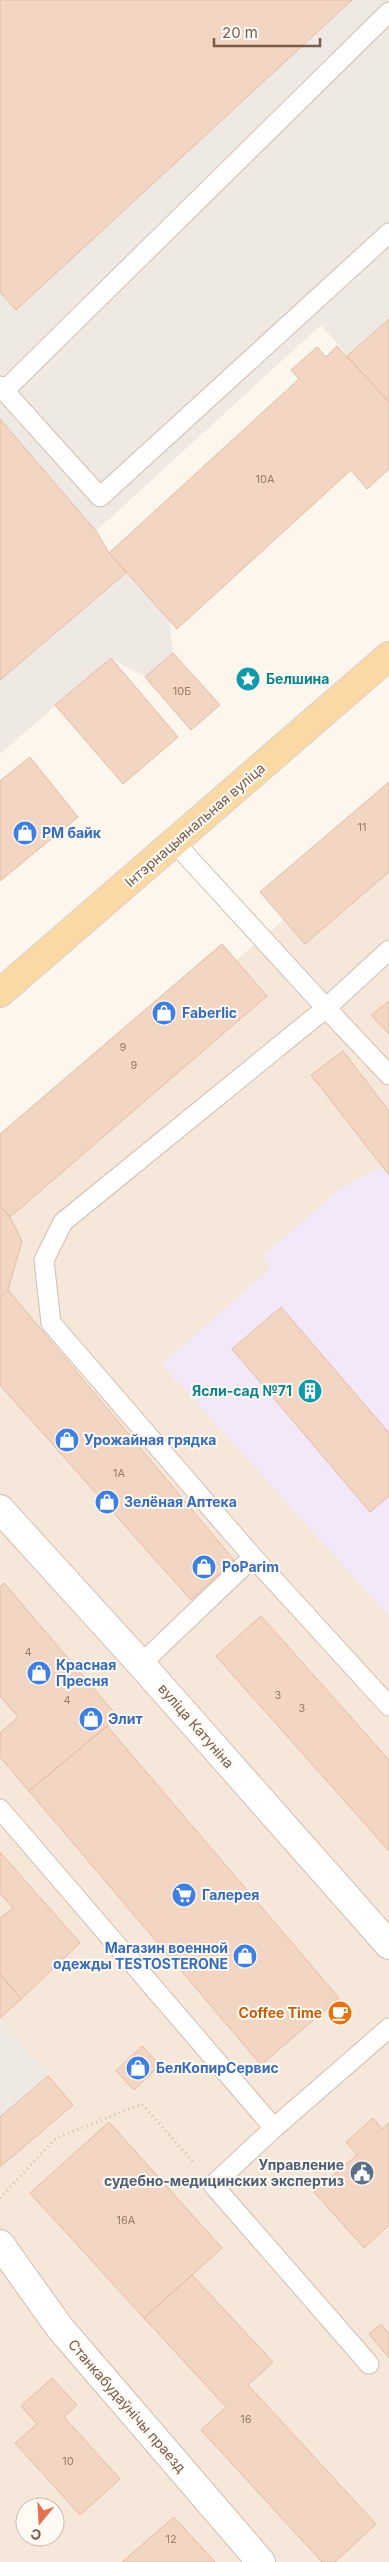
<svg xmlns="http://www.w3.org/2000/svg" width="389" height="2562" font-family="Inter,sans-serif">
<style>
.residential{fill:#f5e8da;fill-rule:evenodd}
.industrial{fill:#efe9e4}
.education{fill:#f3e8fa}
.building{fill:#f3d5c3;stroke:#e6bba3}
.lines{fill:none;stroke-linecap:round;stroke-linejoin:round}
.service-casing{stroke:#d1beb0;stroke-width:21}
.minor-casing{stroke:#d1beb0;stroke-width:30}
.primary-casing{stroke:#dad1cd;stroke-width:30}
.path{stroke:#d9b8a5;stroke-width:3;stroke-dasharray:1 4;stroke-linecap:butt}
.service{stroke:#fff;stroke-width:19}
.minor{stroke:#fff;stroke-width:28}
.primary{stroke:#fbd9a5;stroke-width:28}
.labels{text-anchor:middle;stroke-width:4;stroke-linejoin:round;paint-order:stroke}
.number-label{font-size:11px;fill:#987a6a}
.culture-label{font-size:14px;font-weight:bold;fill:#0d838f;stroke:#fffaf3;text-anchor:start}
.street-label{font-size:14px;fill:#7a5c4d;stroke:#fffaf3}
.shop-label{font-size:14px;font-weight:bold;fill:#366cbe;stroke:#fffaf3;text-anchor:start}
.food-label{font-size:14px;font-weight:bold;fill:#c56008;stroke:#fffaf3;text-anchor:end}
.service-label{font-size:14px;font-weight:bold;fill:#4e5e75;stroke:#fffaf3;text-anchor:end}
</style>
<rect width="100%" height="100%" fill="#fdf6ec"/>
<path class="residential" d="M389 830V2562H0V1161ZM25 2507H55V2537H25Z"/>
<path class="industrial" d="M0 0H389V402L321 325 96 531 109 553 169 619 173 653 145 677 110 658 0 754Z
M0 2019 48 2076 0 2117Z"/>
<path class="education" d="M382 1167 389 1175V1616L162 1364 271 1268 263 1256 341 1188Z"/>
<path class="building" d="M0 0H352L16 310 0 292Z
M389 319V402L347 356Z
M337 346 389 402V469L367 489 351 470 177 629 109 553 299 379 291 370 317 347 326 357Z
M0 419 96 531 109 553 127 572 0 680Z
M173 653 220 705 191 730 145 677Z
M111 658 178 737 123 784 55 705Z
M30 757 78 817 0 881V781Z
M389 782V872L305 944 260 892Z
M222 944 267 996 10 1217 0 1206V1134Z
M389 1001V1034L371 1015Z
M343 1051 389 1111V1175L311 1075Z
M0 1206 10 1217 22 1241 8 1290 0 1298Z
M8 1290 234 1560 191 1600 0 1385V1298Z
M281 1307 389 1433V1496L370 1512 232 1349Z
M4 1583 118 1717 29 1791 0 1757V1733L18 1717 0 1696V1587Z
M261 1616 389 1760V1851L216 1656Z
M107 1726 339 1998 261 2065 29 1791Z
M0 1852 80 1943 21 1999 0 1974V1918L13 1908 0 1893Z
M0 1974 21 1999 0 2018Z
M339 2009 343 2013 340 2016 336 2012Z
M142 2046 160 2065 134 2090 116 2071Z
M48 2076 73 2105 0 2167V2117Z
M373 2118 382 2129 389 2123V2225L364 2248 314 2192 357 2155 346 2142Z
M109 2122 222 2248 144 2318 30 2193Z
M192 2275 273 2362 248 2385 376 2524 335 2562H322L201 2430 226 2407 144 2318Z
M381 2324 389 2334V2358L369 2334Z
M52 2378 77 2405 64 2417 120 2479 80 2515 15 2443 37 2424 21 2406Z
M174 2517 215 2562H122Z"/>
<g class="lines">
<defs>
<path id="service" d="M0 386 100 497 389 233
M4 391 389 12
M175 843 326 1008 389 950
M389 1075 326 1008 63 1222 44 1260 51 1323 253 1557 389 1706
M141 1664 253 1557
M0 1809 274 2128 389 2028
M274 2128 213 2185 369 2364"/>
<path id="minor" d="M0 1509 141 1664 389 1945
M0 2244 60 2328 261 2562"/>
<path id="primary" d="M0 993 389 656"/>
</defs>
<use href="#service" class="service-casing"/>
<use href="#minor" class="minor-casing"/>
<use href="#primary" class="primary-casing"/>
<path class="path" d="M0 2198 56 2138 142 2104 195 2164"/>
<use href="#service" class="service"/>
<use href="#minor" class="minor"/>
<use href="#primary" class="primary"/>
</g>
<defs>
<symbol id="sight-disc" viewBox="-11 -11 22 22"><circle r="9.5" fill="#0f9aa8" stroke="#fffaf3"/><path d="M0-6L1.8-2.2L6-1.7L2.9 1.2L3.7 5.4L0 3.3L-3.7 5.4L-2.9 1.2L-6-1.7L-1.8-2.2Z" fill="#fff"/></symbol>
<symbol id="shop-disc" viewBox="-11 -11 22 22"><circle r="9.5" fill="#3f7fe0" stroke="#fffaf3"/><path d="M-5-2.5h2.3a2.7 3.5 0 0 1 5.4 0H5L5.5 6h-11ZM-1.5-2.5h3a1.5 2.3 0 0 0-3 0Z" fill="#fff"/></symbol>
<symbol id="building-disc" viewBox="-11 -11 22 22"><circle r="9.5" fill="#0f9aa8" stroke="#fffaf3"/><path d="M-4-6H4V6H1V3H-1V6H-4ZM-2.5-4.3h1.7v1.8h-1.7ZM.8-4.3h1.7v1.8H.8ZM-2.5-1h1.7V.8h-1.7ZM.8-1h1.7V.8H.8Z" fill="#fff"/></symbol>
<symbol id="supermarket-disc" viewBox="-11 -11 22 22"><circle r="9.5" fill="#3f7fe0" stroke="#fffaf3"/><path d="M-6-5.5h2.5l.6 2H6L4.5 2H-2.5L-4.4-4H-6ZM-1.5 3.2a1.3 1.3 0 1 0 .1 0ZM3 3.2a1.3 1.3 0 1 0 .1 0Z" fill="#fff"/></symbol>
<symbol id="cafe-disc" viewBox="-11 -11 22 22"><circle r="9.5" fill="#e8710a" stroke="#fffaf3"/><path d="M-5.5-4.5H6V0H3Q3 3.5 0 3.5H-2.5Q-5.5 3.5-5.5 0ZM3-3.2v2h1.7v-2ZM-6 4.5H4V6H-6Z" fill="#fff"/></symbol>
<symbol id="civic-disc" viewBox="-11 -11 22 22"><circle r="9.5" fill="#5c6f8a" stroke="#fffaf3"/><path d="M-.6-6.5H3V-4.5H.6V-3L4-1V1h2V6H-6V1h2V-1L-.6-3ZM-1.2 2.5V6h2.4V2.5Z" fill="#fff"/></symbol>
</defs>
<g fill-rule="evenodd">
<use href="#sight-disc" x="234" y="665" width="28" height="28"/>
<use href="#shop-disc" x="11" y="819" width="28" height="28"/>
<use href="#shop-disc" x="150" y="999" width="28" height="28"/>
<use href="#building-disc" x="296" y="1377" width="28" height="28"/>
<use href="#shop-disc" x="53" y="1426" width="28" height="28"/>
<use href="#shop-disc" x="93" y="1488" width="28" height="28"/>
<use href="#shop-disc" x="190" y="1553" width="28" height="28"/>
<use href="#shop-disc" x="25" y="1659" width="28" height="28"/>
<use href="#shop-disc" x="77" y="1705" width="28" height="28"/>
<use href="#supermarket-disc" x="170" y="1881" width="28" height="28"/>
<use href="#shop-disc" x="231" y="1942" width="28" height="28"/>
<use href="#cafe-disc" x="326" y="1999" width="28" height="28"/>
<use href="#shop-disc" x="124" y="2054" width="28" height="28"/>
<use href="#civic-disc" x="348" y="2159" width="28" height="28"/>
</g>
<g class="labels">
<g class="number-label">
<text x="265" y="483">10А</text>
<text x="182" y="695">10Б</text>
<text x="362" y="831">11</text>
<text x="123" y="1051">9</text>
<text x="134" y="1069">9</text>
<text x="119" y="1477">1А</text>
<text x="28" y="1656">4</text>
<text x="278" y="1699">3</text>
<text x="67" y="1704">4</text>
<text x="302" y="1712">3</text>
<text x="126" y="2224">16А</text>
<text x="246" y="2423">16</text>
<text x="68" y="2465">10</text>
<text x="171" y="2543">12</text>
</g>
<g class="culture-label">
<text x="266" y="684">Белшина</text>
<text x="292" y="1396" text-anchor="end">Ясли-сад №71</text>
</g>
<g class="street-label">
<text transform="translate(195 825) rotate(-41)" y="5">Інтэрнацыянальная вуліца</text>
<text transform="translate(196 1726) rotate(49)" y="5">вуліца Катуніна</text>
<text transform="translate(127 2406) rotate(49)" y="5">Станкабудаўнічы праезд</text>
</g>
<g class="shop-label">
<text x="42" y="838">РМ байк</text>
<text x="182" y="1018">Faberlic</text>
<text x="84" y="1445">Урожайная грядка</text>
<text x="124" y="1507">Зелёная Аптека</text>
<text x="222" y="1572">PoParim</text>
<text x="56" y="1670">Красная<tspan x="56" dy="16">Пресня</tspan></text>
<text x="108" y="1724">Элит</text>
<text x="202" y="1900">Галерея</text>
<text x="228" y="1953" text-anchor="end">Магазин военной<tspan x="228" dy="16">одежды TESTOSTERONE</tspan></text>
<text x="156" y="2073">БелКопирСервис</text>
</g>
<g class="food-label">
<text x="322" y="2018">Coffee Time</text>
</g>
<g class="service-label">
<text x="344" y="2170">Управление<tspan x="344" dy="16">судебно-медицинских экспертиз</tspan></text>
</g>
</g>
<g transform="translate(40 2522) rotate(198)"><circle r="24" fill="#fffaf3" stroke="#cabbb1"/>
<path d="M0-4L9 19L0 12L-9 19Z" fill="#e76f51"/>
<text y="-8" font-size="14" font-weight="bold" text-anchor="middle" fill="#7a5c4d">С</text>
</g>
<path d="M214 38v8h106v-8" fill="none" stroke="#7a5c4d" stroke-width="2.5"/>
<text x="222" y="38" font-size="15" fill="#7a5c4d" stroke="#fffaf3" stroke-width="4" paint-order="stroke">20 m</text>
</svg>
